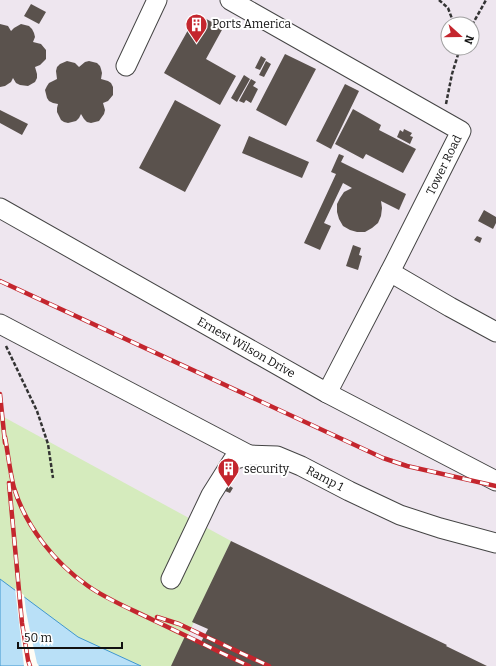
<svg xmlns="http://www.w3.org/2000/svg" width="496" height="666" font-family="Bitter,serif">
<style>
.industrial{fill:#eee6ef;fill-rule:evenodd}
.green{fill:#d5ebbd}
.water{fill:#b9e0f7;stroke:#3f96cf}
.pier{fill:#fffdf5}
.building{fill:#5a524d}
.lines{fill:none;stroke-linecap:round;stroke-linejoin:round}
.minor-casing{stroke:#444;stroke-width:21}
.path{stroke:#333;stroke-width:2.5;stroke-dasharray:4 2;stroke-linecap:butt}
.minor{stroke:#fff;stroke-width:19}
.rail-casing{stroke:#c4262e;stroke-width:4.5}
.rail{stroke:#fff;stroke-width:3;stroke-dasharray:9;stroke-linecap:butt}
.labels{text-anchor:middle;stroke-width:4;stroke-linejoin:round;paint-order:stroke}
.poi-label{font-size:12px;fill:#111;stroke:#fff;text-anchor:start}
.street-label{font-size:12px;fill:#111;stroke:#fff}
</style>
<rect width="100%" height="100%" fill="#fffdf5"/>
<path class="industrial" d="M0 0H496V666H99L0 579ZM448 24H472V48H448Z"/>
<path class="green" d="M0 415 231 541 174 666H0Z"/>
<path class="water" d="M0 579 78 637 141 666H0Z"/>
<path class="pier" d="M15 588 24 595 26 611 31 636 37 663 39 666H24Z"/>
<path class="building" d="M31 4 46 12 39 24 24 16Z
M197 14 223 28 206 59 236 76 220 105 164 73Z
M0 24 8 26 11 31 14 28 21 24 29 26 32 29 34 33 35 37 33 42 41 44 46 50V59L40 65 35 67 37 74V78L35 82 28 86 20 85 16 83 13 78 11 82 5 86 0 87Z
M285 54 316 69 286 126 256 110Z
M261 56 266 59 260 70 255 68Z
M67 61 75 63 79 67 85 62 89 61 97 63 100 66 101 69 102 73 101 79 108 81 111 83 113 87V95L108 101 103 103 105 110 104 114 99 121 91 123 87 122 84 119 81 114 79 118 76 121 68 123 64 122 61 120 57 112V108L58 104 53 103 49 101 47 98 45 90 47 86 49 83 57 79 56 71 57 67 60 64Z
M266 61 271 64 264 77 259 75Z
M244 75 250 79 237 102 231 98Z
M251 79 256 82 253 86 258 89 251 103 246 100 244 103 239 101Z
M345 84 359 91 331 149 316 141Z
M175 100 221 125 185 192 139 168Z
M353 109 381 125 379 130 416 149 403 173 366 154 363 159 335 144Z
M0 110 28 124 22 135 0 123Z
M404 129 412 133 410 136 413 137 410 144 397 137 400 130 403 132Z
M249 136 309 162 302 178 242 153Z
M339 154 344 156 341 162 406 194 399 210 381 201 382 208 381 216 378 223 372 228 365 232H357L350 230 343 226 339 219 337 212V204L340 198 344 192 352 188 343 183 324 223 331 226 320 250 304 243 336 174 331 172Z
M484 210 496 217V223L493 229 478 221Z
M477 236 482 238 480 243 474 240Z
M353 245 361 248 359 255 362 256 358 270 346 266Z
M228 485 233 488 230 493 225 491Z
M231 541 447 645 446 646 487 666H171L186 634 201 642 208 629 192 622Z"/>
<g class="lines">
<defs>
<g id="minor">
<path d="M230 0 461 131 395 262 327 393"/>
<path d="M126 66 157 0"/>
<path id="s1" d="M0 208 327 393 496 481"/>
<path d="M390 272 450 307 496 332"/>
<path d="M0 324 249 455"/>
<path id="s2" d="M171 579 211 495 233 460 249 455 277 456 301 466 349 491 400 515 440 528 496 543"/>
</g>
</defs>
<use href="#minor" class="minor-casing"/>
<path class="path" d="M439 0 448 8 454 24
M472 25 486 0
M446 104 452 74 460 48
M6 346 37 411 48 444 53 478"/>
<use href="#minor" class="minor"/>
<defs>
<path id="rail" d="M0 281 383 458 407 466 496 486
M0 394 5 443
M5 437C8 454 10 472 14 488 26 527 55 563 88 586 108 600 131 609 153 620 185 635 217 651 249 666
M9 483 22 623 28 660 30 666
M157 617 179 624 269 666"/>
</defs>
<use href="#rail" class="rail-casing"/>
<use href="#rail" class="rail"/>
</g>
<defs>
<symbol id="building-pin" viewBox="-11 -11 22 30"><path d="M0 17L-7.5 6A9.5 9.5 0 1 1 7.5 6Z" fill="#c4262e" stroke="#fff"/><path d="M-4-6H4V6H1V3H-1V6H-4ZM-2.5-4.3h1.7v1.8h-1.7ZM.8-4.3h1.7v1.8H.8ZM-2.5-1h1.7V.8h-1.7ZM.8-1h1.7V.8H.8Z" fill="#fff"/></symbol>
</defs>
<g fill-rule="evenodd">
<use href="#building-pin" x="184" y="12" width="25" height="34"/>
<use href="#building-pin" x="216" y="456" width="25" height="34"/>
</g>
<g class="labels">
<g class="poi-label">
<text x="212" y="28">Ports America</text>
<text x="244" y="473">security</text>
</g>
<g class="street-label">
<text transform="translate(444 165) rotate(-64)" y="4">Tower Road</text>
<text dy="4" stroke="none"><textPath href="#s1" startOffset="283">Ernest Wilson Drive</textPath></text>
<text dy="4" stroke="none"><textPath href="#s2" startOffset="232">Ramp 1</textPath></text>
</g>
</g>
<g transform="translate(460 36) rotate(111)"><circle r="19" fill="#ffffff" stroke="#a0a0a0"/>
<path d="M0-3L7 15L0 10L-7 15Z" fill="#c4262e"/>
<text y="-6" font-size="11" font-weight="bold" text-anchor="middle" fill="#111111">N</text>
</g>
<path d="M18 642v6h104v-6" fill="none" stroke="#111111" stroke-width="2"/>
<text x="24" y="642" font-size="12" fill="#111111" stroke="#ffffff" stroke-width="3" paint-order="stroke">50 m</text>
</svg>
